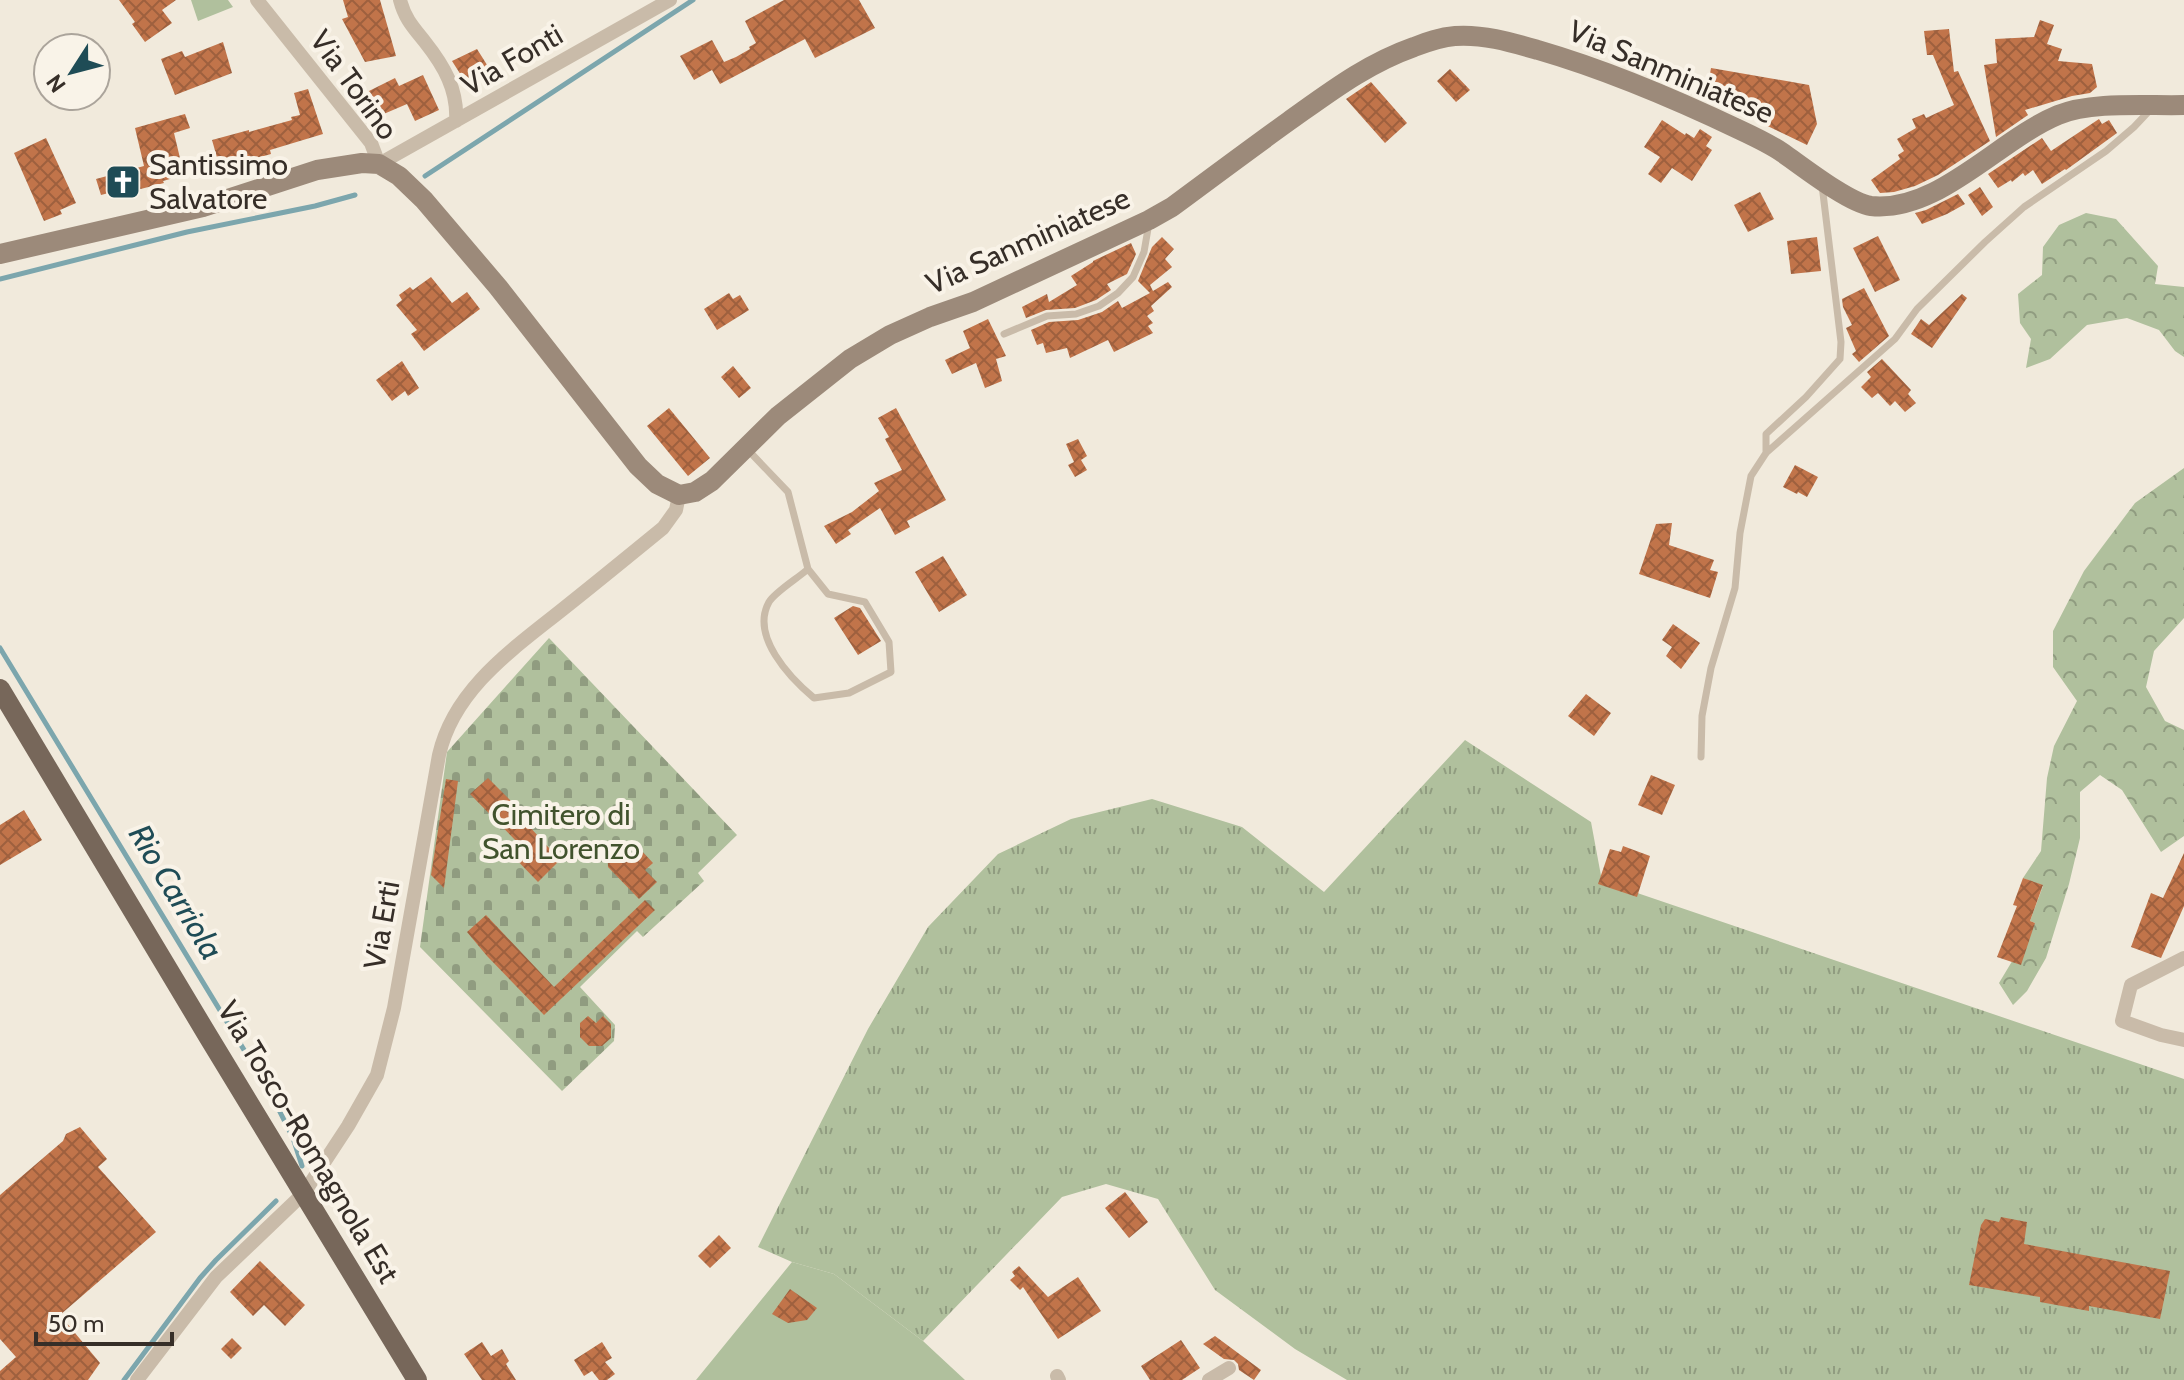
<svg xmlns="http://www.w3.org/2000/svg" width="2184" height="1380" font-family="Cabin,sans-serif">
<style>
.grass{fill:url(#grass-tufts)}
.forest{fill:url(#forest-crowns)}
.cemetery{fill:url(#cemetery-stones)}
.park{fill:#b0c09d}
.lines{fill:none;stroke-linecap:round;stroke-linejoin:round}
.stream{stroke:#7ca6ad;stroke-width:5}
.building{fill:url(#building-cross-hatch)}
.lane{stroke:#c9bba9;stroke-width:7}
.street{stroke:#c9bba9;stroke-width:14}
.secondary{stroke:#9c8a7a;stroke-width:20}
.primary{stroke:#77675a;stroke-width:20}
.labels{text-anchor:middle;stroke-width:8;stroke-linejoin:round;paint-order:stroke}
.street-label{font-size:30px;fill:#362e28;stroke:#f9f3e8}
.poi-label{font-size:30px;fill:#362e28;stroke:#f9f3e8;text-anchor:start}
.park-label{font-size:30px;fill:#41532d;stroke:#f9f3e8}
.water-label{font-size:32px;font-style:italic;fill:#1f4c56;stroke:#f9f3e8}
</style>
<defs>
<pattern id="grass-tufts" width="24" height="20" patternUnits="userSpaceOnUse" patternTransform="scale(2)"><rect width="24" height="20" fill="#b0c09d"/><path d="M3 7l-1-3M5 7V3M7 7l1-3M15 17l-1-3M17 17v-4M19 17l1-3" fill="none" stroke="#909c80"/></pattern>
<pattern id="forest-crowns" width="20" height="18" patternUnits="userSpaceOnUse" patternTransform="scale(2)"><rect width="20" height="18" fill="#b0c09d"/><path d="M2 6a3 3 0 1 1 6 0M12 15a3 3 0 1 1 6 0" fill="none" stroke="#909c80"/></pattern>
<pattern id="cemetery-stones" width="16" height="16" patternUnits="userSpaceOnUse" patternTransform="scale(2)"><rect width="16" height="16" fill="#b0c09d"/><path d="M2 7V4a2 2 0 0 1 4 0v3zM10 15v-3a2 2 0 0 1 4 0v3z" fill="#909c80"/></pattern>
<pattern id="building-cross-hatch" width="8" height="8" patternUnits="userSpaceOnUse" patternTransform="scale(2)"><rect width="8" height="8" fill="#c1744a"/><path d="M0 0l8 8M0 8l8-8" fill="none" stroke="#9e603e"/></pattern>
</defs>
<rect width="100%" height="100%" fill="#f1eadc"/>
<path class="grass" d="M1465 740 1591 822 1602 881 2184 1079V1380H1347L1295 1349 1215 1290 1158 1199 1106 1184 1062 1197 923 1341 834 1274 792 1262 758 1247 868 1029 928 927 998 854 1071 819 1152 799 1242 827 1324 892Z"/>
<path class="forest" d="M2086 213 2116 219 2158 266 2155 284 2184 287V357L2175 351 2159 330 2127 318 2087 325 2050 359 2026 368 2031 339 2020 323 2018 294 2042 275 2043 247 2059 225Z
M2184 468V618L2154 651 2146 687 2165 721 2184 730V836L2161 852 2122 790 2100 775 2080 792V838L2069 884 2046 958 2027 991 2013 1005 1999 983 2035 923 2030 921 2043 886 2023 878 2041 851 2047 778 2054 746 2077 701 2053 667V631L2084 571 2135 503Z"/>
<path class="cemetery" d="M549 638 737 835 698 873 704 881 643 937 637 931 580 987 615 1025 614 1041 562 1091 420 947 447 752Z"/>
<path class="park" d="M191 0H228L233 7 198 21Z
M792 1262 834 1274 923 1341 965 1380H696Z"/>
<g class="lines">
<path class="stream" d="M425 176 693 0
M0 279 187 232 315 206 355 195
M0 648 272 1096 293 1138 302 1166
M124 1380 200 1278 216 1260 276 1201"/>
</g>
<path class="building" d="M119 0H176L162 10 172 23 145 42 132 24 135 22Z
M343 0H380L396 56 365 62 342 19 348 17Z
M784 0H859L875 28 815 58 805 39 720 84 712 70 694 80 680 56 712 40 724 62 736 57 750 49 749 47 756 43 745 21Z
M2040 20 2054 25 2047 44 2062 49 2058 61 2092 64 2097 87 2090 93 2072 96 2025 110 2028 115 1996 137 1984 65 1997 63 1995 39 2034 37Z
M1949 29 1954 72 1958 71 1990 141 1938 175 1915 186 1894 192 1880 193 1871 180 1900 159 1898 155 1904 151 1897 139 1916 128 1912 119 1924 114 1926 118 1954 105 1933 55H1927L1924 31Z
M223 42 232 73 175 95 161 59 182 51 185 57Z
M477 49 489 68 466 83 452 61Z
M1711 68 1809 85 1817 124 1807 145 1751 118 1755 106 1706 96Z
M1450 69 1470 90 1456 102 1437 81Z
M423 75 439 110 415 121 407 104 379 116 369 103 365 93 395 78 399 86Z
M1371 82 1407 123 1385 143 1346 99Z
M308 89 323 134 270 150 271 154 220 168 212 140 249 130V132L292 120 291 117 300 115 294 93Z
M185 114 190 128 174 133 184 175 163 181 164 183 125 193 124 189 101 195 96 179 144 166 135 128Z
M2099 119 2102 124 2109 120 2117 133 2066 170 2065 169 2042 184 2033 170 2025 176 2023 173 2012 182 2011 180 1998 188 1988 174 2042 138 2051 151Z
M1662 120 1685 135 1686 133 1694 138 1700 129 1712 137 1706 146 1712 150 1692 181 1672 168 1661 183 1648 174 1660 157 1644 147Z
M46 138 76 203 60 210 62 214 44 221 14 153Z
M1980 187 1993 207 1982 216 1968 195Z
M1760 192 1774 219 1748 232 1734 205Z
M1958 194 1965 204 1947 214 1922 224 1915 213 1926 210Z
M1878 236 1900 280 1875 292 1853 248Z
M1162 237 1174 249 1165 259 1172 267 1150 285 1153 291 1168 282 1172 287 1151 306 1154 311 1147 316 1153 323 1148 326 1153 333 1114 352 1108 340 1070 358 1067 348 1046 353 1043 343 1037 345 1031 330 1049 322 1078 320 1102 312 1118 301 1122 308 1150 293 1138 281 1152 247Z
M1817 237 1821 271 1791 274 1787 241Z
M1131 243 1136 254 1127 274 1107 284 1111 290 1096 300 1075 308 1046 310 1026 318 1022 307 1047 294 1049 302 1077 285 1071 276 1093 262V261Z
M431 277 452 303 467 292 480 309 424 351 411 334 417 330 396 305 402 300 399 295 410 287 413 290Z
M1864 288 1889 336 1859 362 1852 354 1856 351 1846 328 1852 325 1843 307 1842 299Z
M729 293 733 299 740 295 749 310 717 330 704 309Z
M1962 294 1967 298 1932 348 1911 334 1921 319 1929 325Z
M988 319 1006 356 996 359 1002 381 985 388 976 363 952 374 945 360 970 348 963 331Z
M1882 359 1911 390 1908 394 1916 403 1905 412 1895 401 1890 406 1878 393 1872 398 1861 387 1871 377 1867 372Z
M402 361 419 388 408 396 405 391 392 401 376 380Z
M733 366 751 388 739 398 721 377Z
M669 408 710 458 688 476 647 426Z
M896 408 946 500 907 521 910 527 895 535 880 508 848 530 851 534 836 544 824 526 852 512 879 491 874 483 902 470 885 439 889 437 878 418Z
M1078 439 1087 456 1081 460 1087 470 1075 477 1068 465 1074 462 1066 444Z
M1795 465 1818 477 1807 497 1798 492 1797 494 1783 487Z
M1672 523 1669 545 1714 560 1710 570 1718 572 1710 598 1639 574 1656 524Z
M943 556 967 595 939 612 915 572Z
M853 606 860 608 881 641 858 655 834 618Z
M1673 624 1700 643 1681 669 1666 656 1672 647 1662 640Z
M1586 694 1611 713 1594 736 1568 716Z
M1651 775 1675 785 1662 815 1638 805Z
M488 778 531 821 528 825 560 860 538 882 509 852 518 843 470 794Z
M446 779 458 781 444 888 431 875Z
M24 810 42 840 0 865V825Z
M607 842 615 850 621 845 632 857 640 849 653 863 645 870 657 882 639 899 608 867Z
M1623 846 1650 856 1637 897 1598 884 1610 849 1621 852Z
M2184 853V906L2161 958 2131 947 2151 893 2163 898Z
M2023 878 2043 885 2030 921 2035 923 2021 965 1997 957 2017 906 2013 905Z
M645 900 655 910 544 1015 487 956 467 932 486 915 554 987Z
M588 1016 596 1023 603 1016 611 1024V1038L602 1046H589L580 1037V1023Z
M80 1127 107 1159 98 1167 156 1232 60 1315 100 1363 88 1380H0V1371L16 1357 0 1339V1195L63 1141 66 1134Z
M1125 1192 1148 1222 1129 1238 1105 1208Z
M2001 1217 2027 1222 2024 1244 2170 1271 2160 1319 2089 1306V1311L2040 1302V1297L1969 1285 1981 1225 1985 1219 1999 1222Z
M719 1235 731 1248 710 1268 698 1256Z
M260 1261 305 1305 285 1326 264 1305 253 1316 230 1292Z
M1019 1266 1048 1297 1078 1277 1101 1311 1058 1339 1023 1287 1020 1290 1010 1280 1015 1276 1012 1272Z
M790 1289 817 1308 807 1320 788 1323 772 1314Z
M1215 1336 1261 1370 1254 1380 1239 1370 1238 1364 1234 1360 1224 1359 1203 1344Z
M232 1338 242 1348 231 1359 221 1349Z
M1181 1340 1200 1368 1182 1380H1150L1141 1366Z
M482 1342 491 1356 502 1349 509 1361 506 1364 516 1380H482L464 1354Z
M602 1342 612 1358 605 1362 615 1374 607 1380H599L592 1371 584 1376 574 1360Z"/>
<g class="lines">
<path class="lane" d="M1004 334 1047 316 1076 314 1099 306 1118 293 1133 277 1144 252 1149 223
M748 450 788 492 808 569 828 594 865 602 889 642 891 672 849 693 814 698C790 678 750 636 769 602 775 592 798 578 808 569
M1766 453V434L1806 397 1840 359 1841 342 1822 185
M1701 757 1702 716 1711 668 1735 588 1740 533 1751 476 1766 453 1895 339 1917 309 1985 242 2024 207 2106 151 2134 127 2150 110"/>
<path class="street" d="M257 0 371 143 379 164 670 0
M400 0C405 19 413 27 425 42 444 66 458 90 456 121
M2184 958 2131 985 2122 1021 2161 1035 2184 1040
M1057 1376 1059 1380
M137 1380 216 1277 304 1193 348 1126 377 1075 394 1008 439 755C454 689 513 649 563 609 597 582 630 555 663 528L676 510 679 495
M1209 1380 1229 1368"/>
<path class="secondary" d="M0 254 203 207 317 170 362 163 379 164 399 176 424 200 498 287 638 466 657 484 679 495 695 492 712 481 778 416 850 359 890 335 930 317 973 302 1149 220 1172 207C1211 178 1250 149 1289 121 1330 92 1366 64 1414 47 1427 42 1440 37 1455 36 1483 34 1510 42 1538 50 1607 70 1675 99 1740 130 1755 137 1770 144 1783 153 1803 167 1849 203 1871 206 1938 213 1998 140 2058 115 2092 101 2147 106 2184 105"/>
<path class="primary" d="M0 689 208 1036 417 1380"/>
</g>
<defs>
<symbol id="church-square" viewBox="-11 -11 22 22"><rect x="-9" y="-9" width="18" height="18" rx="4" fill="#1f4c56" stroke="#f9f3e8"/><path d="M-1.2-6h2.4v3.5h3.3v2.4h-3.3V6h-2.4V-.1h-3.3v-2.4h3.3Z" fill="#fff"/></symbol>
</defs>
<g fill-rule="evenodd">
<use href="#church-square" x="103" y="162" width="40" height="40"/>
</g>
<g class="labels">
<g class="street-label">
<text transform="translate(512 60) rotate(-30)" y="10">Via Fonti</text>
<text transform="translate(1671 72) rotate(23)" y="10">Via Sanminiatese</text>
<text transform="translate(354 85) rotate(54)" y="10">Via Torino</text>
<text transform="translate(1028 241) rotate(-24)" y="10">Via Sanminiatese</text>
<text transform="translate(382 925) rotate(-80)" y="10">Via Erti</text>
<text transform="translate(308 1142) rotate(59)" y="10">Via Tosco-Romagnola Est</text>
</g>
<g class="poi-label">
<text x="149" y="175">Santissimo<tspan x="149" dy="34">Salvatore</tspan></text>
</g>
<g class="park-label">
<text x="561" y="825">Cimitero di<tspan x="561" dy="34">San Lorenzo</tspan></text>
</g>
<g class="water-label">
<text transform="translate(176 892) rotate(59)" y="11">Rio Carriola</text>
</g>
</g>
<g transform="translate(72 72) rotate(234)"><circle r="38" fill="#f9f3e8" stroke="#aba49b" stroke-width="2"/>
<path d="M0-6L14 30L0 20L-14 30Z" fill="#1f4c56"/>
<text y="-12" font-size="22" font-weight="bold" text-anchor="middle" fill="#362e28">N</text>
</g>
<path d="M36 1332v12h136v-12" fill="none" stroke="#362e28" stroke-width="4"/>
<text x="48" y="1332" font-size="24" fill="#362e28" stroke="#f9f3e8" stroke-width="6" paint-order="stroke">50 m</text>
</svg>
